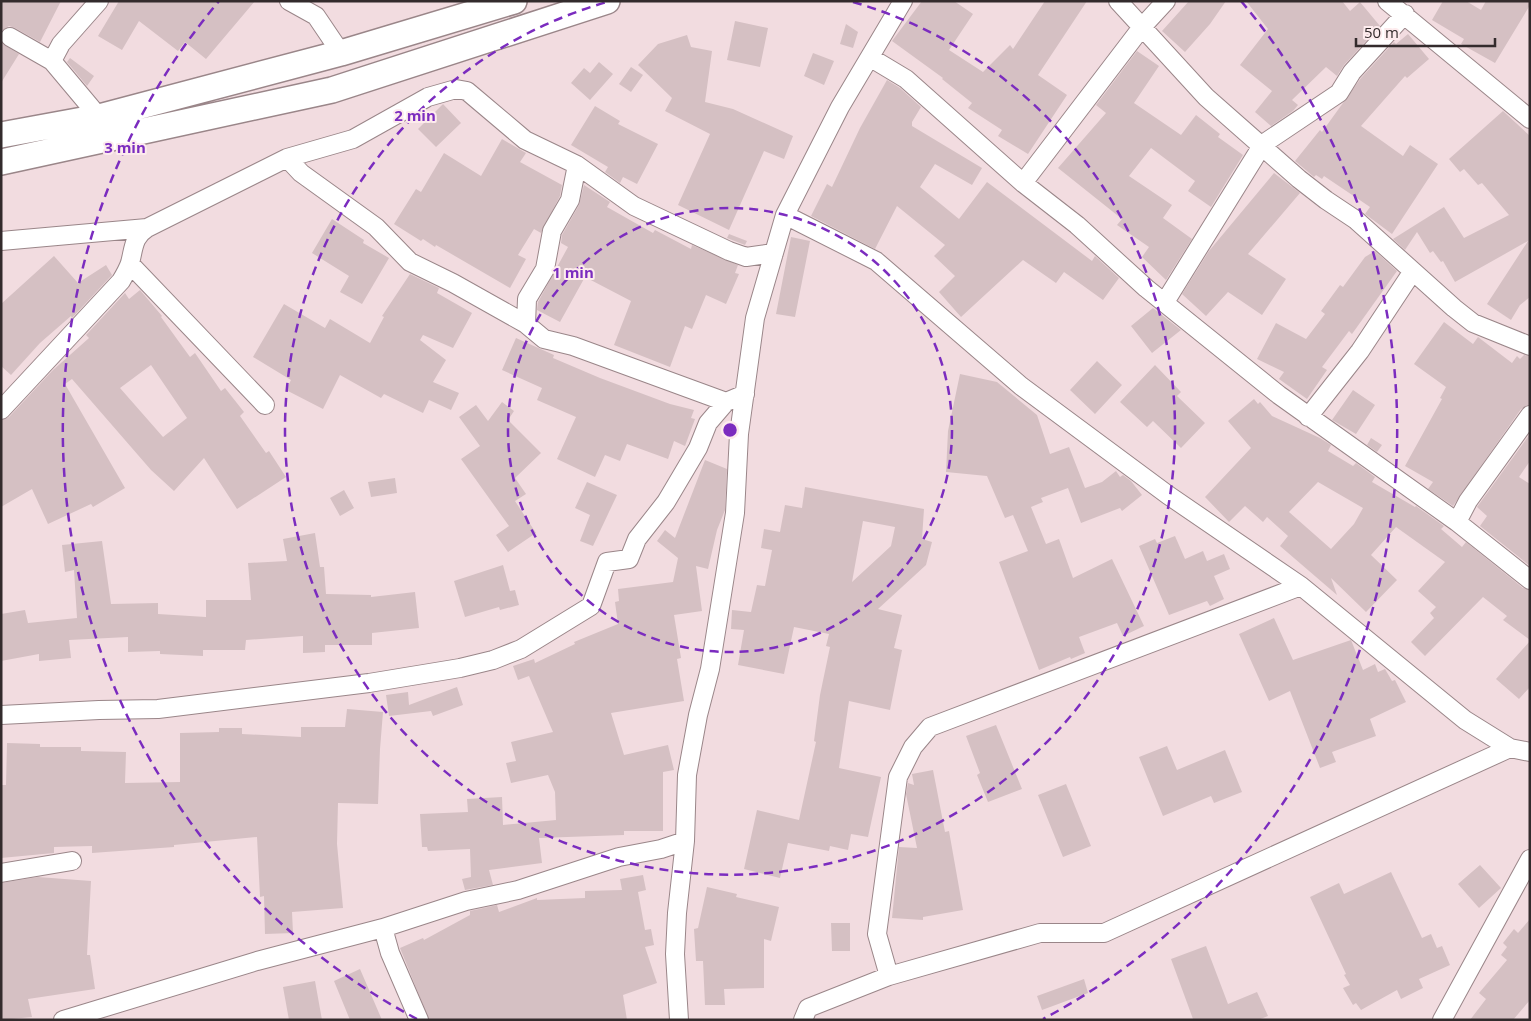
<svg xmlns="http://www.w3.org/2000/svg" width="1531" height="1021" font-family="'Open Sans',sans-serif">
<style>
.building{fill:#d5c0c3;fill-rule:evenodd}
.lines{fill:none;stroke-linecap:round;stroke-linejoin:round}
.minor-casing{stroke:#9a8689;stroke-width:20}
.secondary-casing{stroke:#9a8689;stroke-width:28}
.minor{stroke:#fff;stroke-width:18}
.secondary{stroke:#fff;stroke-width:25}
.ring{fill:none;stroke:#7b2cbf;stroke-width:2.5;stroke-dasharray:9 6}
.centre{fill:#7b2cbf;stroke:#fdebed;stroke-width:2.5}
.ring-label{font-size:15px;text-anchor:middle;font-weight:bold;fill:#7b2cbf;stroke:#fdebed;stroke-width:4;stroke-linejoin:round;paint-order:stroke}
</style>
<rect width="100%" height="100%" fill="#f2dce0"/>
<path class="building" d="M1 1H61L40 42 15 28 9 26 1 31Z
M119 1H255L206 59 185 42 178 51 139 21 122 50 98 36Z
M922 1H954L973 14 949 50 983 72 1010 45 1013 49 1045 1H1087L1038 75 1067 95 1028 154 998 136 1002 130 968 108 972 103 942 79 943 78 892 41Z
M1189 1H1226L1210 24 1185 52 1162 31Z
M1246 1H1342L1350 11 1360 2 1380 26 1344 65 1337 76 1326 67 1292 100 1298 105 1293 111 1271 126 1255 112 1272 91 1240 65 1268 29Z
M1443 1H1466L1481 10 1486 1H1530V5L1495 63 1461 44 1464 39 1432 20Z
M735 21 768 28 760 67 727 60Z
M846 24 858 32 853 48 840 44Z
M1408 34 1429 59 1407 78 1405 76 1361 126 1403 156 1410 145 1438 164 1392 234 1365 214 1370 207 1324 176 1322 179 1316 175 1314 177 1295 161 1320 130 1322 132 1361 78 1394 42 1396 44Z
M687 35 691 47 712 51 705 102 733 109 793 136 784 159 764 151 729 230 678 205 710 134 665 111 672 98 638 65 658 44Z
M1 43 19 54 1 83Z
M1137 51 1159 66 1134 103 1181 135 1196 115 1220 134 1218 137 1243 155 1211 207 1188 191 1195 181 1151 148 1129 176 1172 205 1163 218 1192 239 1166 280 1142 257 1149 247 1117 225 1122 219 1058 168 1106 113 1096 105Z
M813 53 834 61 824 85 804 76Z
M70 58 94 76 87 86 67 62Z
M599 62 613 74 590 100 571 83 584 68 590 73Z
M631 67 643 75 631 92 619 84Z
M887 80 900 88 921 107 912 122V126L982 168 972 185 935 164 920 187 959 219 987 182 1092 261 1095 256 1119 278 1103 300 1064 272 1056 283 1023 260 961 317 939 292 955 276 934 256 945 245 897 206 875 249 811 216 827 184 832 187 860 128Z
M443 104 461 123 436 147 418 129Z
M595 106 620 121 618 124 658 144 637 184 623 177 620 183 605 172 608 167 571 145Z
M1503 111 1530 136V297L1520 305 1511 320 1487 304 1528 241 1455 282 1443 261 1441 262 1433 251 1430 253 1417 232 1405 250 1393 239 1444 207 1464 238 1509 215 1482 183 1478 185 1464 169 1460 172 1449 159Z
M502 139 526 153 520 162 562 185 560 196 541 233 534 229 518 255 526 259 510 288 436 245 435 247 423 239 421 241 394 224 416 189 421 192 444 153 481 176Z
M1274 173 1300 193 1248 254 1286 279 1262 315 1228 292 1206 316 1182 294 1209 251Z
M584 185 610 202 607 207 653 233 655 230 691 249 692 245 738 265 735 273 739 274 726 304 706 295 692 329 685 326 670 367 614 345 631 301 585 277 560 322 537 310 538 302 568 247 561 243 562 235 579 205Z
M332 219 364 240 363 243 389 258 362 304 340 292 349 276 312 253Z
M729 234 747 241 745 245 727 238Z
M791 237 810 241 795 317 776 314Z
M1375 251 1397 271 1352 334 1349 331 1322 367 1327 370 1307 399 1279 379 1284 372 1257 359 1276 323 1306 339 1325 314 1321 311 1340 285 1343 287 1365 257Z
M54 256 78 283 106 265 112 275 72 318 71 316 40 343 11 375 1 366V304Z
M410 274 439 288 437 293 472 313 453 348 423 335 420 340 446 360 433 382 459 393 451 410 429 400 423 413 384 394 381 398 340 375 323 409 286 390 291 380 253 357 284 304 325 328 330 319 370 343 384 317 382 316Z
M140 290 162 316 161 317 190 357 195 353 221 391 225 388 244 412 240 416 266 453 269 451 286 477 237 509 204 458 174 491 151 470 72 379 65 384 125 488 93 507 91 504 48 524 32 489 1 507V420L9 417 52 371 89 338 86 335 125 293 129 299ZM151 365 187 418 163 437 120 388Z
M1153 308 1181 330 1152 353 1131 326Z
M1444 322 1473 344 1478 337 1512 363 1517 356 1520 359 1524 355 1530 356V405L1521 409 1453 506 1428 489 1433 482 1405 466 1442 399 1440 398 1446 387 1414 364Z
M516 338 554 355 553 358 600 378 670 404 694 410 691 418 695 419 685 446 674 441 668 459 627 444 620 461 605 455 595 477 557 459 576 417 537 400 542 388 502 370Z
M1097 361 1122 385 1095 414 1070 390Z
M1155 365 1181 392 1177 396 1205 423 1181 448 1153 421 1147 427 1120 402Z
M960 374 997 382 1037 415 1050 454 1069 447 1085 488 1102 482 1116 471 1120 477 1123 475 1131 481 1142 495 1122 511 1120 508 1081 523 1068 488 1041 498 1043 502 1031 507 1046 544 1059 539 1073 578 1112 559 1144 626 1123 636 1117 623 1079 637 1085 653 1071 659 1070 657 1039 670 999 562 1028 551 1013 515 1005 518 987 476 946 472 948 431Z
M1353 390 1375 405 1356 434 1332 420Z
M1254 399 1258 404 1260 402 1272 416 1320 438 1331 445 1328 451 1353 466 1356 463 1375 477 1372 482 1415 507 1416 506 1444 526 1441 529 1462 547 1466 542 1523 588 1530 590V640L1503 620 1507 616 1483 597 1425 656 1411 642 1434 618 1430 613 1436 607 1418 591 1445 562 1396 527 1371 555 1397 580 1366 612 1331 578 1337 595 1280 546 1288 536 1267 517 1263 522 1245 506 1229 522 1205 497 1251 448 1228 421ZM1318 482 1363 508 1354 524 1331 549 1289 512Z
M502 402 514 411 508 420 541 453 515 478 526 494 515 501 536 533 508 552 496 535 509 526 461 459 480 446 459 417 476 405 488 421Z
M1530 434V461L1519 477 1530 484V566L1480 526 1487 516 1477 507Z
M1371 438 1382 445 1377 452 1367 445Z
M705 460 727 469 725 510 717 530 708 569 696 566 702 611 674 615 681 658 677 659 684 701 611 713 624 755 668 745 674 770 663 772V831H624V835L539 838 542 863 489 870 493 885 465 890 462 879 471 877 470 849 428 851 427 847H422L420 814 468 812 467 799 502 797 503 825 556 820 555 792 548 775 511 783 506 763 516 761 511 742 553 732 529 676 518 680 513 666 534 659 535 663 575 644 574 642 618 624 615 602 619 601 618 589 673 582 678 558 657 541 665 530 675 538Z
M395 478 397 493 371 497 368 482Z
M587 482 617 495 593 546 580 541 590 515 575 508Z
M805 487 924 509 922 539 932 542 926 565 878 609 902 615 894 648 902 650 890 710 849 701 839 768 881 777 868 837 851 834 848 850 830 846 829 851 788 843 780 878 744 869 757 810 799 820 816 742 814 741 820 695 830 647 826 646 829 634 794 627 784 674 738 665 744 630 731 629 732 610 751 612 757 585 765 586 772 550 761 548 764 529 780 532 785 505 802 508ZM863 521 895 527 891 546 852 582Z
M344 490 354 508 340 516 330 498Z
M315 533 320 567H324L326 594 371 595V597L415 592 419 628 372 633V645H325V652L303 653V636L246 640 245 650H203V656L160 654V651L128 652V637L69 640 71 658 39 661V654L1 661V614L25 610 28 623 77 618 74 570 65 572 62 545 102 541 111 604 158 603V614L206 617V600H251L248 563 287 561 283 539Z
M1175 536 1185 559 1203 551 1207 561 1224 554 1230 569 1214 576 1224 599 1210 606 1207 601 1169 615 1139 546 1155 539 1157 543Z
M503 565 510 591 515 590 519 605 500 610 499 607 465 617 454 581Z
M1274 618 1293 660 1351 640 1363 670 1375 664 1378 672 1385 669 1392 681 1395 680 1406 702 1370 719 1376 736 1332 752 1336 762 1320 768 1290 691 1269 701 1239 634Z
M1530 641V687L1519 699 1496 679Z
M457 687 463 705 433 716 431 711 389 716 386 695 408 692 409 705Z
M347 709 383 712 380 749 378 804 338 803 337 844 343 908 292 912 293 933 265 934 264 896 260 897 257 837 174 845V847L92 853V846L54 847V853L1 858V785H6L7 743 40 744V747H81V751L126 752 125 783 180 782V733L219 732V728H242V734L301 737V727H345Z
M996 725 1022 789 988 802 977 775 980 773 966 736Z
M1167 746 1177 770 1225 750 1242 792 1214 803 1211 796 1163 816 1139 757Z
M933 770 945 832 949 831 963 910 923 917V920L892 918 899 847 917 848 906 794 908 783 914 785 912 774Z
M1066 784 1091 846 1063 857 1038 795Z
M1480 865 1501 888 1479 908 1458 884Z
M1391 872 1422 938 1431 934 1437 948 1442 946 1450 965 1419 979 1423 988 1401 999 1397 990 1361 1010 1356 1003 1353 1005 1343 988 1350 985 1344 975 1346 974 1310 897 1339 883 1344 894Z
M643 875 646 890 638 892 645 930 651 929 654 945 645 947 657 983 623 995 627 1020H429L400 948 423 938 424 940 470 915V911L497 905 499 912 537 898V900L585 898V891L622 890 620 879Z
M38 877 91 881 87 955H90L95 989 28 999 32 1017 1 1020V883Z
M707 887 737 894 736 897 779 907 771 941 764 939V988L724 989 725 1005H705L703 961H696L694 929 698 928Z
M1530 919V1000L1513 1020H1470L1486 999 1479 993 1507 960 1501 955 1507 947 1503 943 1514 929 1518 933Z
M831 923H850V951H832Z
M1206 946 1228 1004 1257 992 1268 1016 1258 1020H1191L1193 1019 1171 959Z
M360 969 382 1020H350L334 981Z
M1084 979 1088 993 1042 1010 1037 996Z
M315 981 322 1020H289L283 987Z"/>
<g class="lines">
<defs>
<path id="minor" d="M289 1 316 16 341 53
M1118 1 1206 97 1299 179 1326 200 1356 220 1454 308 1473 323 1530 346
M1387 1 1530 119
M10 37 52 61 99 117
M871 58 906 79 1023 183 1077 225 1146 288 1279 395 1457 522 1530 580
M52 61 61 44 99 1
M287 158 301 173 376 227 410 262 453 283 526 324
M577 165 570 200 552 231 545 269 527 299 526 324 544 339 573 346 726 402
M1023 183 1142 27 1166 1
M785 215 876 261 1021 386 1168 495 1301 586 1465 720 1510 748 1530 752
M1 241 147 228
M130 264 265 405
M1165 302 1263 144 1339 93 1352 72 1405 14
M1 410 121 281C124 276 128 269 130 263 134 248 133 237 147 228L287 158 353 139 428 97 456 89 467 91 525 140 577 165 634 206 729 251 746 257 774 253
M1308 417 1360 351 1413 271
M1457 522 1468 501 1530 415
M1 715 99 710 158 709 369 683 460 668 493 660 521 649 591 606 607 562 629 559 637 539 666 502 698 448 708 423 726 402 745 394
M1 873 72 861
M383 928 390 953 419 1020
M889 976 877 934 898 777 913 747 930 727 1301 586
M63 1020 257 961 383 928 466 901 518 890 619 857 661 849 685 841
M679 1020 675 954 677 913 685 841 687 775 698 715 710 669 735 513 739 434 755 318 785 215 840 107 903 1
M803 1020 808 1008 889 976 1040 933H1104L1510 748
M1442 1020 1530 859"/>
<path id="secondary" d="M1 135 99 117 341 53 514 1
M1 162 332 90 607 1"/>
</defs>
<use href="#minor" class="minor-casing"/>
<use href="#secondary" class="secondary-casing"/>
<use href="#minor" class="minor"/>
<use href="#secondary" class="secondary"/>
</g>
<g class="ring">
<circle cx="730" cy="430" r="222"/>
<path d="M853 2A445 445 0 1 1 607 2"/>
<path d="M417 1019A667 667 0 0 1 219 1M1241 1A667 667 0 0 1 1043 1019"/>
</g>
<circle cx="730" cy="430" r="8" class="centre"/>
<g class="ring-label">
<text x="415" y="121">2 min</text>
<text x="125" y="153">3 min</text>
<text x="573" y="278">1 min</text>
</g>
<rect width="1531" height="1021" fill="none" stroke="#332b2c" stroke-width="5"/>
<path d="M1356 38v8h139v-8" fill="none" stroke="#332b2c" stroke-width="2.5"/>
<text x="1364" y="38" font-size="15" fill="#332b2c" stroke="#fdebed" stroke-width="4" paint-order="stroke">50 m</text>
</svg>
